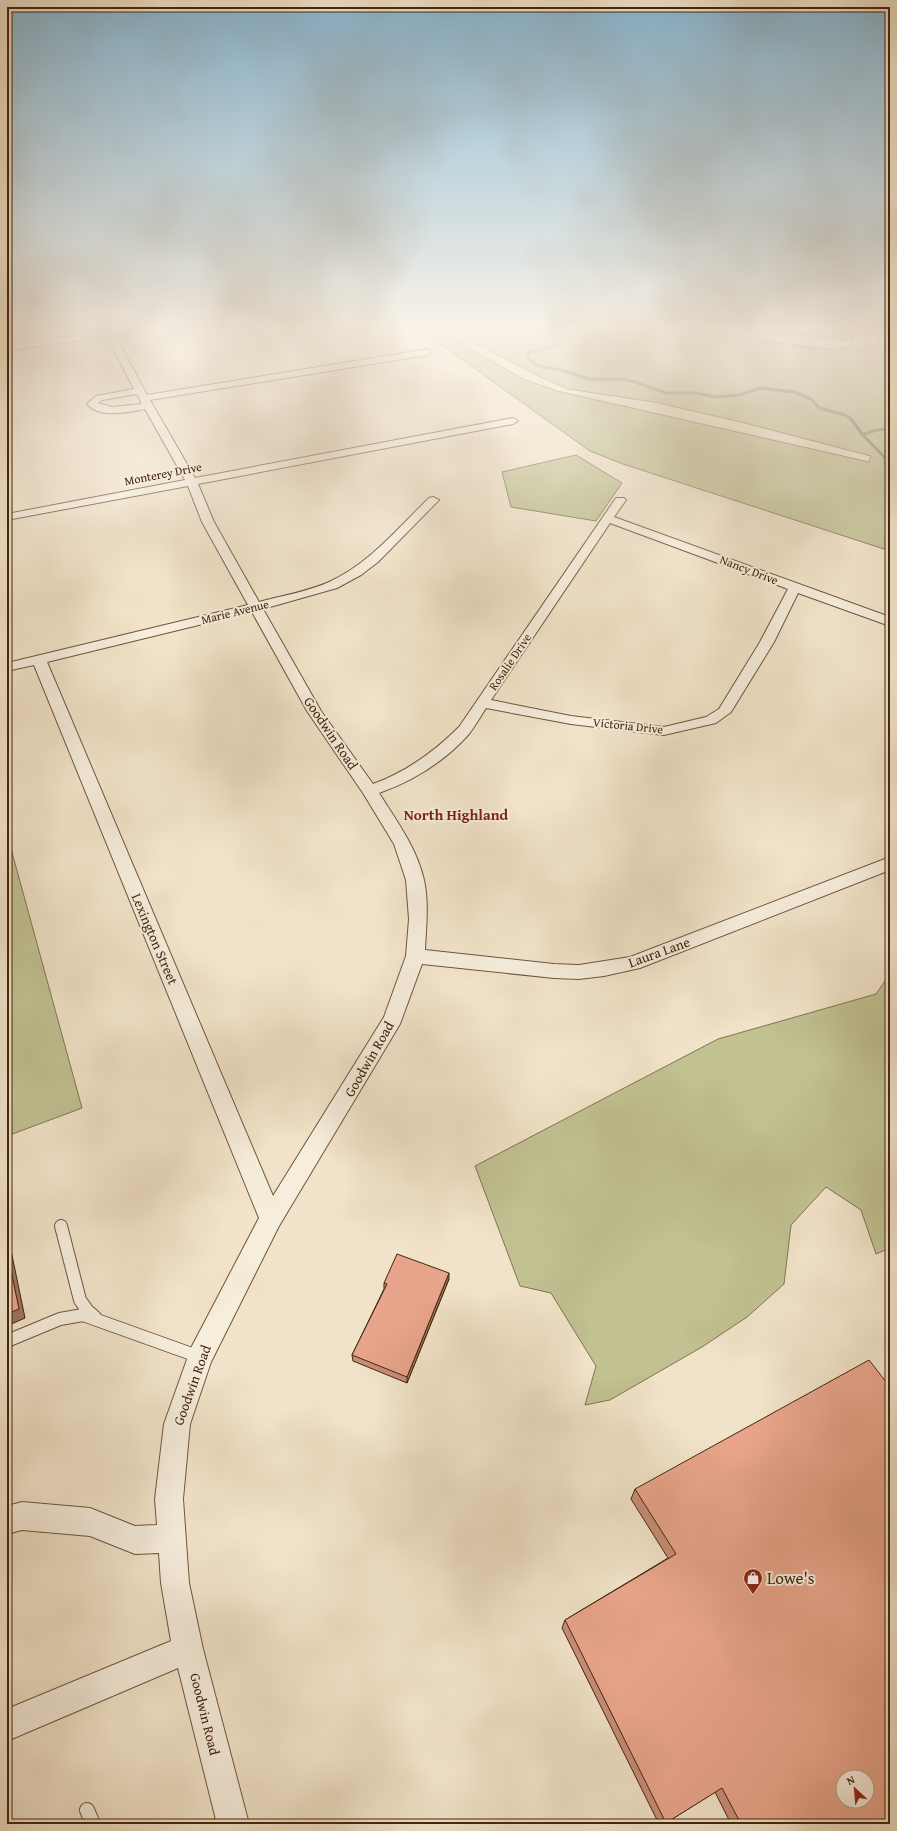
<svg xmlns="http://www.w3.org/2000/svg" width="897" height="1831" font-family="'Gentium Book Plus',serif">
<style>
.green{fill:#c1c192;stroke:#827450}
.lines{fill:none;stroke-linecap:round;stroke-linejoin:round}
.stream-far1{stroke:#788173;stroke-width:3}
.stream{stroke:#788173;stroke-width:4}
.lane-far2-casing{stroke:#6e553e;stroke-width:5.5}
.lane-far1-casing{stroke:#6e553e;stroke-width:14}
.lane-casing{stroke:#6e553e;stroke-width:16}
.street-casing{stroke:#6e553e;stroke-width:2}
.path{stroke:#43260f;stroke-width:1.5;stroke-dasharray:0.5 1;stroke-linecap:butt}
.lane-far2{stroke:#f6eddc;stroke-width:4.5}
.lane-far1{stroke:#f6eddc;stroke-width:12}
.lane{stroke:#f6eddc;stroke-width:14}
.street{fill:#f6eddc;fill-rule:evenodd}
.wall{fill:#c88e78;stroke:#43260f}
.shaded-wall{fill:#a27461;stroke:#43260f}
.building{fill:#e8a58b;stroke:#43260f;fill-rule:evenodd}
.labels{text-anchor:middle;stroke-width:4;stroke-linejoin:round;paint-order:stroke}
.far-street-label{font-size:12px;fill:#43260f;stroke:#f6eddc}
.street-label{font-size:14px;fill:#43260f;stroke:#f6eddc}
.neighbourhood-label{font-size:15px;font-weight:bold;fill:#7a1f14;stroke:#f6eddc}
.near-poi-label{font-size:17px;fill:#43260f;stroke:#f6eddc;text-anchor:start}
</style>
<rect width="100%" height="100%" fill="#f1e3c9"/>
<filter id="stains"><feTurbulence type="fractalNoise" baseFrequency=".005" numOctaves="4"/><feColorMatrix values="0 0 0 0 .2 0 0 0 0 .09 0 0 0 0 .02 0 0 0 .5 -.17"/></filter>
<radialGradient id="worn" r=".72"><stop offset=".6" stop-color="#630" stop-opacity="0"/><stop offset="1" stop-color="#630" stop-opacity=".3"/></radialGradient>
<path class="green" d="M421 330H438L523 379 557 391 869 462 871 456 745 423 654 402 568 389 538 376 451 330H727L724 335 833 350 876 346 884 330H890V551L623 464 590 451Z
M576 455 622 483 596 521 511 507 502 472Z
M7 834 82 1108 7 1136Z
M890 974V1248L876 1254 861 1210 826 1187 791 1225 784 1284 747 1317 702 1347 610 1400 585 1405 596 1366 551 1293 520 1286 475 1166 718 1039 876 994Z"/>
<g class="lines">
<path class="stream-far1" d="M542 330 559 336 564 341 562 344 527 353 530 360 539 366 564 371 588 379H620L632 381 666 393H695L717 397 739 395 761 388 794 392 811 399 819 408 845 415 851 419 862 434 889 462
M862 435 876 430 890 429"/>
<path class="stream" d="M888 461 890 463"/>
<defs>
<path id="lane-far2" d="M856 332 869 334"/>
<path id="lane-far1" d="M61 1226 80 1300 87 1310 95 1317
M7 1341 60 1319 83 1315 200 1357"/>
<path id="lane" d="M87 1810 93 1824"/>
<path id="street" d="M104 330H137L133 333 115 335 147 395 428 349 432 352 428 355 150 400 195 478 513 418 518 421 513 424 198 484 214 522 259 602C281 596 310 591 329 582 369 564 398 528 429 498L433 497 439 500 378 562 361 575 337 588 263 609 321 711 373 784C406 772 434 752 459 727L616 498H624L626 500 614 517 890 617V626L798 593 774 642 731 712 716 723 664 735 571 724 486 708C481 716 475 726 469 734 445 761 413 781 379 793 396 820 417 848 424 880 429 903 426 927 425 950L554 964 579 965 630 957 890 857V870L640 968 604 976 579 979 554 978 422 964 400 1024 279 1226 211 1362 190 1424 183 1499 189 1583 203 1649 249 1824H217L178 1668 7 1741V1709L171 1641 161 1583 159 1553 135 1554 90 1536 22 1530 7 1534V1506L22 1502 90 1508 135 1526 157 1525 155 1499 164 1424 191 1348 259 1218 34 665 7 671V663L248 605 202 522 188 486 7 520V514L185 480 145 409C128 412 100 419 87 404L96 396 134 389 107 336 7 351V345L105 332ZM137 394 142 404 112 407 98 403 102 400ZM610 523 788 589 760 642 719 709 706 717 664 727 571 716 491 700ZM252 612 307 711 363 793 394 844 406 880 409 919 406 956 384 1017 273 1196 47 662Z"/>
</defs>
<use href="#lane-far2" class="lane-far2-casing"/>
<use href="#lane-far1" class="lane-far1-casing"/>
<use href="#lane" class="lane-casing"/>
<use href="#street" class="street-casing"/>
<path class="path" d="M761 330 847 341
M738 336C770 341 826 356 856 344"/>
<use href="#lane-far2" class="lane-far2"/>
<use href="#lane-far1" class="lane-far1"/>
<use href="#lane" class="lane"/>
<use href="#street" class="street"/>
</g>
<path class="wall" d="M765 330H856L855 335 852 341Z
M449 1279 407 1383 353 1361 352 1355 384 1289V1283Z
M635 1489 890 1824H731L715 1792 666 1823 664 1824H659L562 1628 565 1620 668 1558 631 1499Z"/>
<path class="shaded-wall" d="M855 330H856L855 335 852 341Z
M7 1231 25 1318 7 1326Z
M449 1273V1279L407 1383V1377Z"/>
<path class="building" d="M7 1251 19 1309 7 1314Z
M397 1254 449 1273 407 1377 352 1355 387 1284 384 1283Z
M869 1360 890 1387V1824H741L722 1788 666 1823 565 1620 676 1554 635 1489ZM843 1777H867V1801H843Z"/>
<linearGradient id="sky" x2="0" y2="1"><stop stop-color="#89b8d4"/><stop offset="0.56" stop-color="#f9f2e7"/><stop offset="1" stop-color="#f9f2e7" stop-opacity="0"/></linearGradient>
<rect width="897" height="586" fill="url(#sky)"/>
<defs>
<symbol id="shop-pin" viewBox="-11 -11 22 30"><path d="M0 17L-7.5 6A9.5 9.5 0 1 1 7.5 6Z" fill="#8f2418" stroke="#f6eddc"/><path d="M-5-2.5h2.3a2.7 3.5 0 0 1 5.4 0H5L5.5 6h-11ZM-1.5-2.5h3a1.5 2.3 0 0 0-3 0Z" fill="#fff"/></symbol>
</defs>
<g fill-rule="evenodd">
<use href="#shop-pin" x="742" y="1567" width="22" height="30"/>
</g>
<g class="labels">
<g class="far-street-label">
<text transform="translate(163 474) rotate(-11)" y="4">Monterey Drive</text>
<text transform="translate(749 570) rotate(21)" y="4">Nancy Drive</text>
<text transform="translate(235 612) rotate(-14)" y="4">Marie Avenue</text>
<text transform="translate(510 662) rotate(-56)" y="4">Rosalie Drive</text>
<text transform="translate(628 726) rotate(6)" y="4">Victoria Drive</text>
</g>
<g class="street-label">
<text transform="translate(331 733) rotate(56)" y="5">Goodwin Road</text>
<text transform="translate(155 939) rotate(67)" y="5">Lexington Street</text>
<text transform="translate(659 952) rotate(-20)" y="5">Laura Lane</text>
<text transform="translate(369 1059) rotate(-60)" y="5">Goodwin Road</text>
<text transform="translate(192 1385) rotate(-70)" y="5">Goodwin Road</text>
<text transform="translate(205 1714) rotate(76)" y="5">Goodwin Road</text>
</g>
<g class="neighbourhood-label">
<text x="456" y="820">North Highland</text>
</g>
<g class="near-poi-label">
<text x="767" y="1584">Lowe's</text>
</g>
</g>
<rect width="897" height="1831" fill="none" stroke="#f1e3c9" stroke-width="24"/>
<rect x="8" y="8" width="881" height="1815" fill="none" stroke="#43260f" stroke-width="2"/>
<rect x="12" y="12" width="873" height="1807" fill="none" stroke="#43260f"/>
<g transform="translate(855 1789) rotate(334)"><circle r="19" fill="#f6eddc" stroke="#ae9d8a"/>
<path d="M0-3L7 15L0 10L-7 15Z" fill="#8f2418"/>
<text y="-6" font-size="11" font-weight="bold" text-anchor="middle" fill="#43260f">N</text>
</g>
<rect width="100%" height="100%" filter="url(#stains)"/>
<rect width="100%" height="100%" fill="url(#worn)"/>
</svg>
